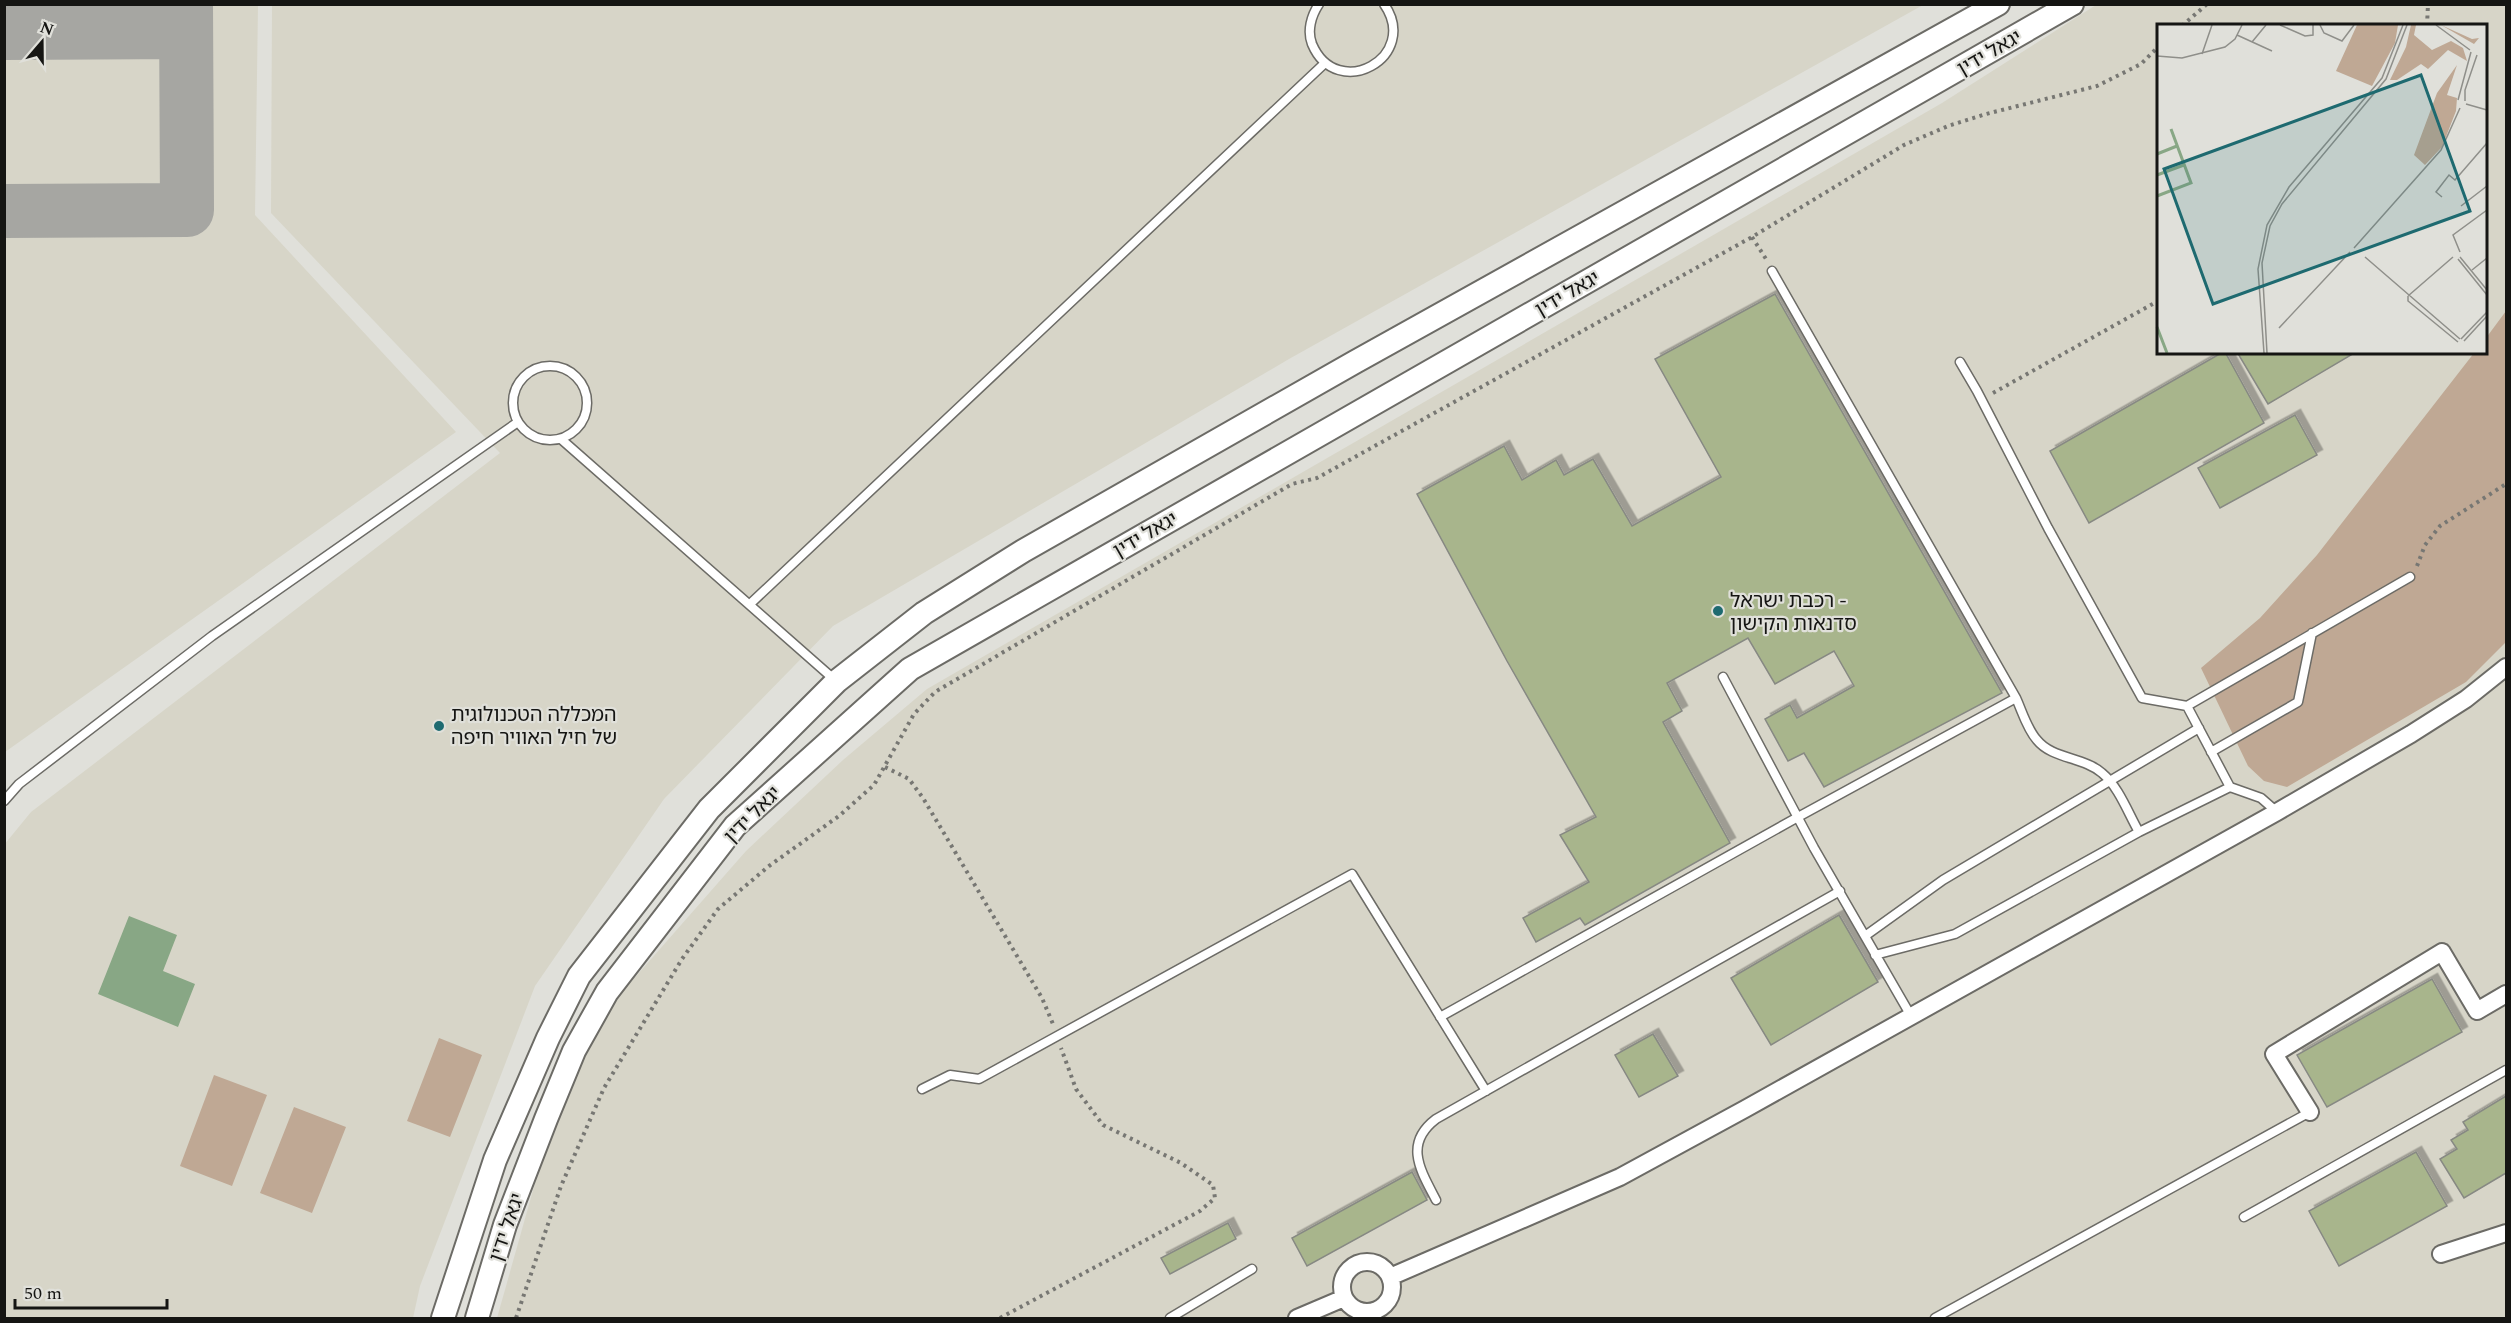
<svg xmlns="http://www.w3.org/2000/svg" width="2511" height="1323" font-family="Spectral,'Noto Sans Hebrew',serif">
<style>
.built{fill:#d7d5c8;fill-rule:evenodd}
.green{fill:#bfa894}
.water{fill:#88a785}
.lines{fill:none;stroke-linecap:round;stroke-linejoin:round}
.taxiway{stroke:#a6a6a2;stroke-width:54}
.building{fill:#a8b58c;stroke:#878983;stroke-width:1.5;filter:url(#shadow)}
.lane-casing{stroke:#6c6b66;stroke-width:11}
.street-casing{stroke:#6c6b66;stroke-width:20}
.secondary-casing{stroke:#6c6b66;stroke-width:26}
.path{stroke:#777773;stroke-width:4;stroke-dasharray:3 4.5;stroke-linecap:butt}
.lane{stroke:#fff;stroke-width:8}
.street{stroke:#fff;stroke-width:16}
.secondary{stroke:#fff;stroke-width:22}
.poi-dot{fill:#1e6a70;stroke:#e0e0da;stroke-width:2}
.labels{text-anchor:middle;stroke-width:4.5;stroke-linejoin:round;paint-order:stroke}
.street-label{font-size:20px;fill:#151513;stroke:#e0e0da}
.poi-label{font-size:20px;fill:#151513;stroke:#e0e0da;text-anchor:start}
.inset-river{fill:none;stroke:#88a785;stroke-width:3}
.inset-road{fill:none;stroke:#8f8f8a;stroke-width:1.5}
.view{fill:#1e6a70;fill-opacity:0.15;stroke:#1e6a70;stroke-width:3}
.inset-edge{fill:none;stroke:#151513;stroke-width:3}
</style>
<defs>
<filter id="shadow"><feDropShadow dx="5.5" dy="-5.5" stdDeviation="0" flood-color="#0004"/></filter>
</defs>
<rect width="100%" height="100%" fill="#e0e0da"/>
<path class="built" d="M4 5H258L255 215 456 432 5 752Z
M272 5H1923L1289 359 833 626 664 799 535 986 420 1286 413 1318H5L4 845 31 812 500 453 271 213Z
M2096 5H2506V1318H497L550 1130 609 1007 746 851 843 760 927 689 1942 103ZM2158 26H2486V352H2158Z"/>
<path class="green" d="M2506 311V642L2466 682 2287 787 2264 781 2248 766 2201 668 2260 618 2317 555 2474 353 2486 352V338Z
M439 1038 482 1055 450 1137 407 1121Z
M214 1075 267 1095 232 1186 180 1166Z
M294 1107 346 1127 312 1213 260 1193Z"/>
<path class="water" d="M129 916 177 935 163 971 195 984 178 1027 98 994Z"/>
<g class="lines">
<path class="taxiway" d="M4 33 186 32
M4 211 187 210 186 4"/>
</g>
<path class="building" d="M1775 294 2002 693 1824 787 1804 753 1788 761 1765 719 1790 705 1797 718 1854 686 1834 651 1775 684 1748 638 1667 683 1682 711 1663 722 1730 843 1585 925 1580 918 1536 942 1523 918 1589 882 1560 835 1596 817 1507 661 1417 494 1504 446 1522 480 1556 460 1564 475 1593 459 1632 526 1721 477 1655 359Z
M2223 352H2225L2264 423 2089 523 2050 451Z
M2237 352H2356L2268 404Z
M2295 415 2317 455 2220 508 2198 468Z
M1839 915 1878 982 1771 1045 1731 978Z
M2432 979 2462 1032 2327 1107 2297 1055Z
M1653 1034 1678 1076 1639 1097 1615 1055Z
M2506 1096V1173L2464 1198 2440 1159 2457 1149 2451 1140 2468 1130 2463 1122Z
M2416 1152 2447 1206 2339 1266 2309 1211Z
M1412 1172 1427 1200 1307 1266 1292 1238Z
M1228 1223 1236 1239 1170 1274 1161 1258Z"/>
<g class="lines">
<defs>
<path id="lane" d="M1319 4C1311 16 1307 31 1312 44 1337 103 1421 57 1384 4
M1772 271 2016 698C2022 711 2027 729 2037 740 2052 759 2084 757 2102 773 2119 787 2128 813 2139 832
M1960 362 1977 391 2048 528 2142 698 2187 706 2230 787
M513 403a37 37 0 1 1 74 0a37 37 0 1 1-74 0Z
M561 439 836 681
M750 604 1325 63
M1723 677 1814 848 1911 1016
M2187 706 2410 577
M2211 752 2298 702 2312 633
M4 801 19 784 212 636 518 422
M1865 936 1943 880 2199 728
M1875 955 1955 934 2139 832 2230 787 2261 798 2277 812
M1440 1017 1798 817 2016 698
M922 1089 950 1075 979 1079 1352 874 1486 1091
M1436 1200C1421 1171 1403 1144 1436 1119L1840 891
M2244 1217 2506 1070
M1170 1318 1252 1269
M1935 1318 2310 1112"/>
<path id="street" d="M2310 1112 2274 1054 2442 952 2477 1011 2506 994
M2441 1254 2506 1233
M1342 1287a25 25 0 1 1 50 0a25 25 0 1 1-50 0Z
M1390 1277 1620 1177 1745 1109 2277 812 2411 734 2466 699 2506 667
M1297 1318 1344 1298"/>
<path id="secondary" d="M443 1318 495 1160 548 1038 579 976 709 809 837 681 924 613 1023 551 1355 362 1998 4
M477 1318 505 1225 546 1119 574 1051 607 992 735 826 910 669 2072 4"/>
</defs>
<use href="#lane" class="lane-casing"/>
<use href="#street" class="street-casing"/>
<use href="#secondary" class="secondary-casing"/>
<path class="path" d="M2182 26 2207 4
M2427 26 2428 4
M1752 237 1766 259
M1993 393 2158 301
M2417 566 2425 545 2440 526 2506 484
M885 767 909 779 923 798 1042 998 1053 1024
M516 1318 561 1186 604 1088 682 959 718 909 769 866 839 816 874 785 914 714 935 692 1292 484 1317 478 1752 237 1904 145 1948 126 1986 114 2097 86 2141 64 2158 47
M1000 1318 1200 1211 1215 1198 1213 1185 1181 1163 1103 1125 1076 1089 1061 1048"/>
<use href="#lane" class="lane"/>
<use href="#street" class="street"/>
<use href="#secondary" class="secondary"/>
</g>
<g class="poi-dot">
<circle cx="1718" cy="611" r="6"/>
<circle cx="439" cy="726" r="6"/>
</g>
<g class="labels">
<g class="street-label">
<text transform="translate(1989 52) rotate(-30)" y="7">יגאל ידין</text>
<text transform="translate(1567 293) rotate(-30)" y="7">יגאל ידין</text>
<text transform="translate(1145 534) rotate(-30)" y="7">יגאל ידין</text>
<text transform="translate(752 814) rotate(-45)" y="7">יגאל ידין</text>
<text transform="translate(506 1227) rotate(-71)" y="7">יגאל ידין</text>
</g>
<g class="poi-label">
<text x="1730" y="607">רכבת ישראל -<tspan x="1730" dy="23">סדנאות הקישון</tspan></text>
<text x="451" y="721">המכללה הטכנולוגית<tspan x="451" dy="23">של חיל האוויר חיפה</tspan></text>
</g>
</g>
<g transform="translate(2157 24)">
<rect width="330" height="330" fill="#e0e0da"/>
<path d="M200 1H241L238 19 215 62 179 47ZM254 1H259L257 11 275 26 294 17 306 24 310 37 291 26 271 45 264 40 240 56H233L249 23ZM284 1 315 15 322 14 317 20ZM300 41 290 71 300 74 299 87 285 123 268 141 257 131 280 69Z" fill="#bfa894"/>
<path class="inset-river" d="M0 130 20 122M0 151 27 141M0 172 34 159 14 105M0 303 10 329"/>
<path class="inset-road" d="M123 1 148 12 156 11V1M163 1 167 9 185 17 197 1M279 1 313 26M80 11 115 27M95 18 109 1M45 30 55 1M0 32 25 34 68 23 78 15 85 1M301 76 314 28M308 77V66L320 31M309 80 330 86M285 173 279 168 292 151 298 156 330 119M304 182 330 162M197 224 284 126 303 84M303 228 296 211 330 186M208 233 303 315M303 233 330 266M301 235 330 271M315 246 330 234M251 272V277L301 318M251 272 296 233M122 304 193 228M304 315 330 288M307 317 330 292M107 329 101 245 110 201 132 163 225 54 246 1M110 329 105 239 113 202 125 180 229 55 250 1"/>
<path class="view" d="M264 51 313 187 56 280 7 145Z"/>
<rect width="330" height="330" class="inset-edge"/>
</g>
<rect width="2511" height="1323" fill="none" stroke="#151513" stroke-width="12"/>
<g transform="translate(42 42) rotate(20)" stroke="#e0e0da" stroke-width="4.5" paint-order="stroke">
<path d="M0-4.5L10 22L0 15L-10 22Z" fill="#151513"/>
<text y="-9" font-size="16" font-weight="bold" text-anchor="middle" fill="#151513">N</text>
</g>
<path d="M15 1299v9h152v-9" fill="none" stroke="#151513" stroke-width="3"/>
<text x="24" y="1299" font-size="18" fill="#151513" stroke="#e0e0da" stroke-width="4.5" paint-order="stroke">50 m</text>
</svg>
